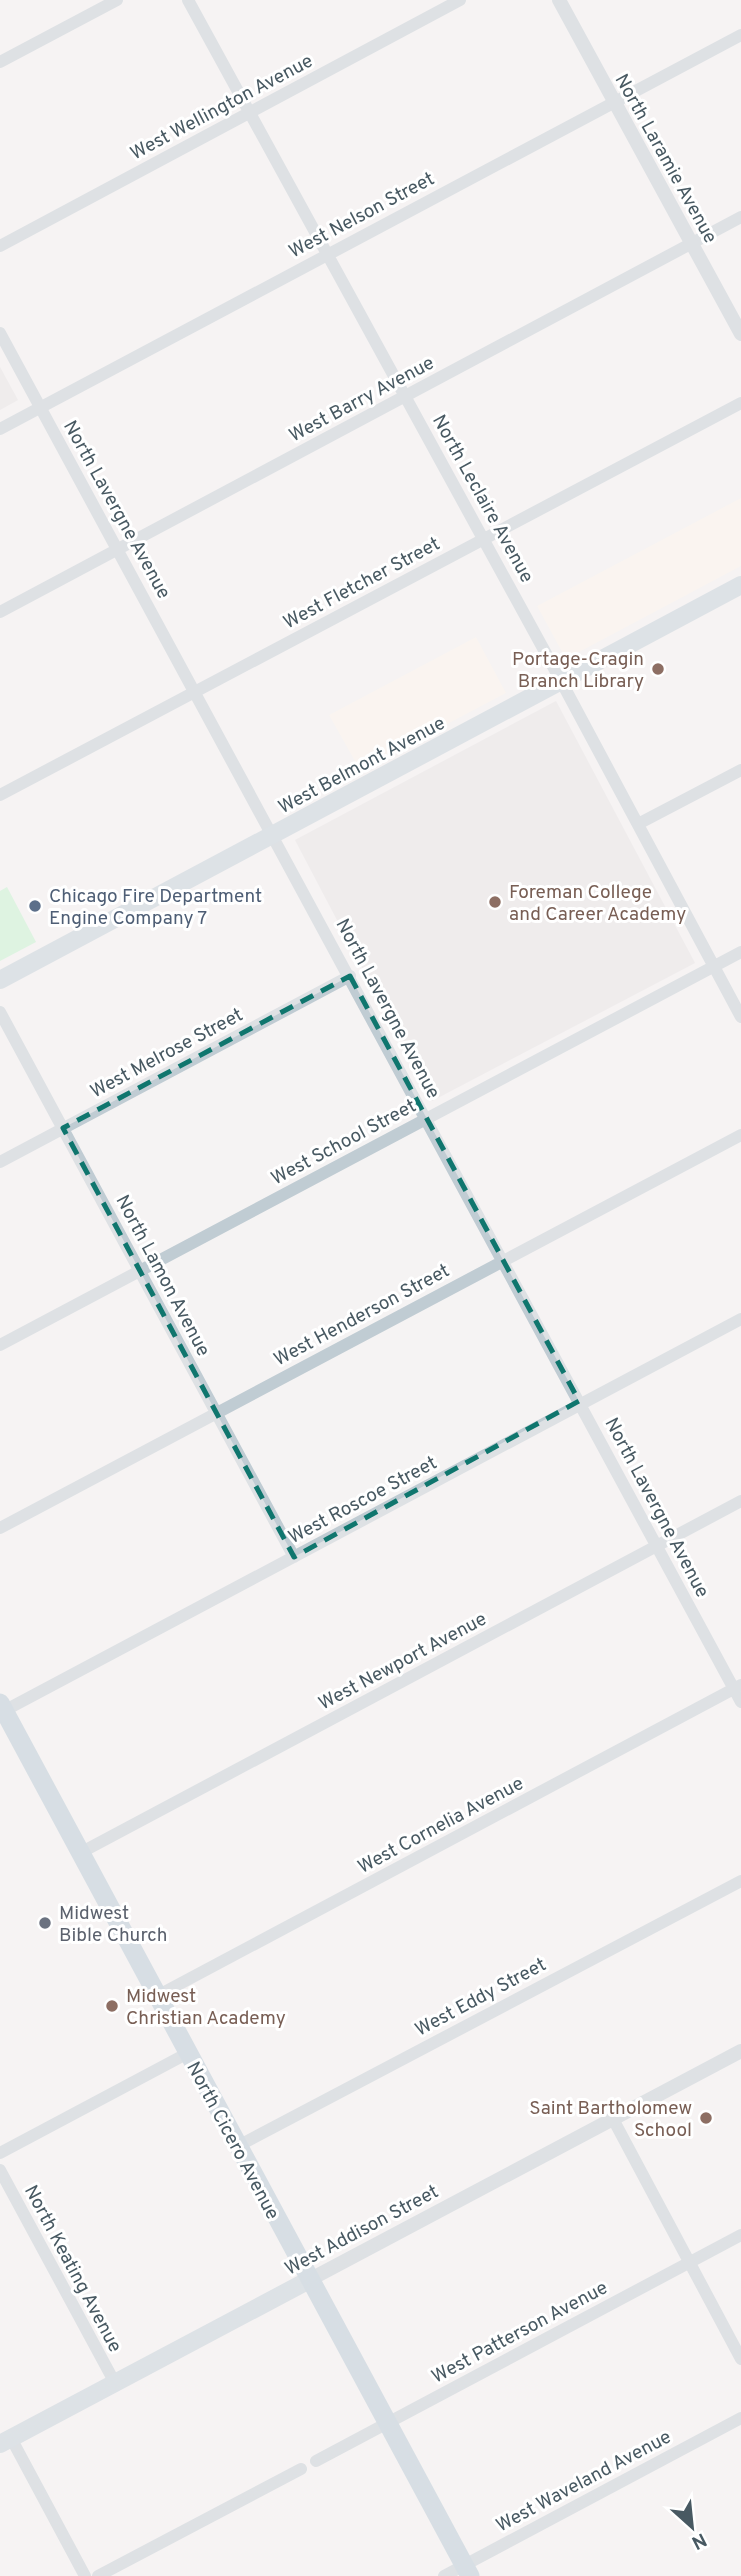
<svg xmlns="http://www.w3.org/2000/svg" width="741" height="2576" font-family="Overpass,sans-serif">
<style>
.commercial{fill:#fef7ee}
.education{fill:#e6e4e5}
.green{fill:#c0f4cd}
.lines{fill:none;stroke-linecap:round;stroke-linejoin:round}
.minor{stroke:#c0ccd3;stroke-width:12}
.tertiary{stroke:#c0ccd3;stroke-width:14}
.secondary{stroke:#bfced7;stroke-width:18}
.primary{stroke:#b1c6d3;stroke-width:19}
.marked{fill:none;stroke:#0f766e;stroke-width:5;stroke-dasharray:14 9;stroke-linejoin:round}
.education-dot{fill:#8d6e63;stroke:#fff;stroke-width:2.5}
.service-dot{fill:#5c6f8a;stroke:#fff;stroke-width:2.5}
.worship-dot{fill:#6b7280;stroke:#fff;stroke-width:2.5}
.labels{text-anchor:middle;stroke-width:6;stroke-linejoin:round;paint-order:stroke}
.street-label{font-size:19px;fill:#485962;stroke:#fff}
.education-label{font-size:19px;fill:#785e54;stroke:#fff;text-anchor:end}
.service-label{font-size:19px;fill:#4e5e75;stroke:#fff;text-anchor:start}
.worship-label{font-size:19px;fill:#5b616d;stroke:#fff;text-anchor:start}
</style>
<rect width="100%" height="100%" fill="#f5f3f3"/>
<path class="commercial" d="M741 498V566L566 659 537 606Z
M476 637 506 693 360 770 329 715Z"/>
<path class="education" d="M0 367 18 400 0 410Z
M556 701 695 963 432 1101 295 840Z"/>
<path class="green" d="M7 887 36 942 0 961V891Z"/>
<g class="lines">
<path class="minor" d="M188 0 561 681 741 1017
M0 62 117 0
M0 246 460 0
M0 333 741 1702
M0 429 741 35
M0 612 741 217
M0 795 741 403
M638 824 741 770
M0 1012 294 1557
M0 1162 350 976
M0 1345 741 952
M0 1528 741 1135
M0 1713 741 1319
M80 1853 741 1501
M157 1996 741 1685
M613 2119 741 2359
M238 2146 741 1881
M0 2153 188 2053
M0 2170 115 2383
M11 2438 85 2576
M316 2461 741 2235
M98 2576 301 2469
M444 2576 741 2418"/>
<path class="tertiary" d="M559 0 741 334
M309 2280 741 2051"/>
<path class="secondary" d="M0 980 741 585
M0 2444 309 2280"/>
<path class="primary" d="M0 1703 470 2576"/>
</g>
<path d="M0 0H741V2576H0ZM350 976 579 1401 294 1557 63 1128Z" fill="#f5f3f3" fill-opacity=".55" fill-rule="evenodd"/>
<path class="marked" d="M350 976 579 1401 294 1557 63 1128Z"/>
<g class="education-dot">
<circle cx="658" cy="669" r="7"/>
<circle cx="495" cy="902" r="7"/>
<circle cx="112" cy="2006" r="7"/>
<circle cx="706" cy="2118" r="7"/>
</g>
<circle class="service-dot" cx="35" cy="906" r="7"/>
<circle class="worship-dot" cx="45" cy="1923" r="7"/>
<g class="labels">
<g class="street-label">
<text transform="translate(221 106) rotate(-28)" y="7">West Wellington Avenue</text>
<text transform="translate(667 158) rotate(61)" y="7">North Laramie Avenue</text>
<text transform="translate(361 214) rotate(-28)" y="7">West Nelson Street</text>
<text transform="translate(361 398) rotate(-28)" y="7">West Barry Avenue</text>
<text transform="translate(484 498) rotate(61)" y="7">North Leclaire Avenue</text>
<text transform="translate(118 509) rotate(61)" y="7">North Lavergne Avenue</text>
<text transform="translate(361 582) rotate(-28)" y="7">West Fletcher Street</text>
<text transform="translate(361 764) rotate(-28)" y="7">West Belmont Avenue</text>
<text transform="translate(389 1008) rotate(62)" y="7">North Lavergne Avenue</text>
<text transform="translate(166 1052) rotate(-28)" y="7">West Melrose Street</text>
<text transform="translate(343 1141) rotate(-28)" y="7">West School Street</text>
<text transform="translate(164 1275) rotate(62)" y="7">North Lamon Avenue</text>
<text transform="translate(361 1314) rotate(-28)" y="7">West Henderson Street</text>
<text transform="translate(362 1499) rotate(-28)" y="7">West Roscoe Street</text>
<text transform="translate(658 1507) rotate(62)" y="7">North Lavergne Avenue</text>
<text transform="translate(402 1660) rotate(-28)" y="7">West Newport Avenue</text>
<text transform="translate(440 1824) rotate(-28)" y="7">West Cornelia Avenue</text>
<text transform="translate(480 1996) rotate(-28)" y="7">West Eddy Street</text>
<text transform="translate(234 2140) rotate(62)" y="7">North Cicero Avenue</text>
<text transform="translate(361 2229) rotate(-28)" y="7">West Addison Street</text>
<text transform="translate(74 2268) rotate(62)" y="7">North Keating Avenue</text>
<text transform="translate(519 2331) rotate(-28)" y="7">West Patterson Avenue</text>
<text transform="translate(583 2480) rotate(-28)" y="7">West Waveland Avenue</text>
</g>
<g class="education-label">
<text x="644" y="665">Portage-Cragin<tspan x="644" dy="22">Branch Library</tspan></text>
<text x="509" y="898" text-anchor="start">Foreman College<tspan x="509" dy="22">and Career Academy</tspan></text>
<text x="126" y="2002" text-anchor="start">Midwest<tspan x="126" dy="22">Christian Academy</tspan></text>
<text x="692" y="2114">Saint Bartholomew<tspan x="692" dy="22">School</tspan></text>
</g>
<g class="service-label">
<text x="49" y="902">Chicago Fire Department<tspan x="49" dy="22">Engine Company 7</tspan></text>
</g>
<g class="worship-label">
<text x="59" y="1919">Midwest<tspan x="59" dy="22">Bible Church</tspan></text>
</g>
</g>
<g transform="translate(692 2527) rotate(153)" stroke="#ffffff" stroke-width="5" paint-order="stroke">
<path d="M0-5L12 26L0 18L-12 26Z" fill="#485962"/>
<text y="-10" font-size="19" font-weight="bold" text-anchor="middle" fill="#485962">N</text>
</g>
</svg>
